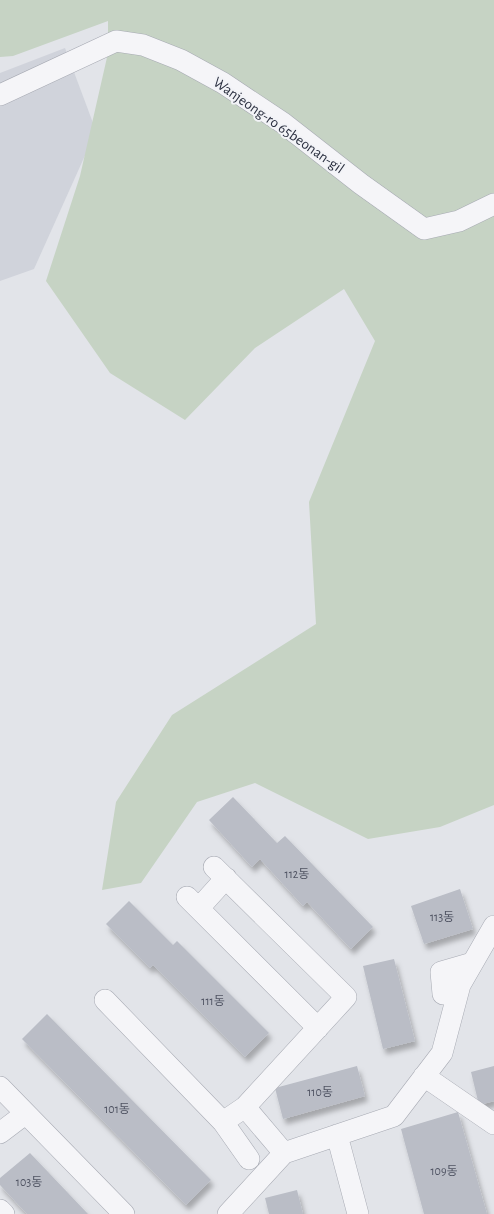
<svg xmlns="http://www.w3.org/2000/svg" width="494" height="1214" font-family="'Alegreya Sans','Noto Sans KR',sans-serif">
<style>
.built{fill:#d0d3db}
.green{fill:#c6d3c4}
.building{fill:#babdc6;filter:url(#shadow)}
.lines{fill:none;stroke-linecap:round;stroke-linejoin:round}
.minor-casing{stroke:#a7aab3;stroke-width:22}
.minor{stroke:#f5f5f8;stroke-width:21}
.labels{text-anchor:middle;stroke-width:4;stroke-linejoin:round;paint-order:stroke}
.number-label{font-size:12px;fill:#4f5362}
.street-label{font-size:15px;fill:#2b3040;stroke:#f2f3f7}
</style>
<defs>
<filter id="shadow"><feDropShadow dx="3" dy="5.5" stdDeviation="2.5" flood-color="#0004"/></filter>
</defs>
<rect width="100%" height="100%" fill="#e2e4e9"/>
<path class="built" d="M65 48 96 131 34 269 0 281V73Z"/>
<path class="green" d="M0 0H494V805L440 827 368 839 255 783 197 802 141 883 102 890 116 802 172 715 316 624 309 502 375 341 344 289 255 348 185 420 110 373 46 281 80 176 108 53V21L13 56 0 57Z"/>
<path class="building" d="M233 797 277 843 285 836 373 927 351 949 307 902 303 906 260 859 252 867 209 820Z
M460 889 473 929 424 944 411 906Z
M129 901 173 945 177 941 269 1033 245 1057 153 965 150 968 106 924Z
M394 959 415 1041 383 1049 363 966Z
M47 1014 211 1180 186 1205 22 1039Z
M357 1066 365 1096 283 1119 275 1088Z
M494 1066V1101L479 1105 471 1072Z
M458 1112 487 1214H424L401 1129Z
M30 1153 88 1214H27L0 1185V1178Z
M297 1190 303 1214H269L265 1198Z"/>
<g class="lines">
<defs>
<path id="minor" d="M0 95 116 41 143 45 181 60 223 83 283 123 361 184 424 229 459 221 494 204
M187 897 318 1028
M199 908 226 878
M443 994 441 972 472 963
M105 1000 223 1122 245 1107 346 997 214 867
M424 1076 494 1124
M0 1087 124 1214
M245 1107 284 1153
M223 1122 249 1159
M0 1133 25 1114
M337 1135 358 1214
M0 1210 4 1214
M228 1214 284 1153 394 1116 442 1053 460 985 494 926"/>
</defs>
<use href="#minor" class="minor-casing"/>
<use href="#minor" class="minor"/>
</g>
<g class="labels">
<g class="number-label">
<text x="297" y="878">112동</text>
<text x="442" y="921">113동</text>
<text x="213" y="1005">111동</text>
<text x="320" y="1096">110동</text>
<text x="117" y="1113">101동</text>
<text x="444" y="1175">109동</text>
<text x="29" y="1186">103동</text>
</g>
<g class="street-label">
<text transform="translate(279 125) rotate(35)" y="5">Wanjeong-ro 65beonan-gil</text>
</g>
</g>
</svg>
